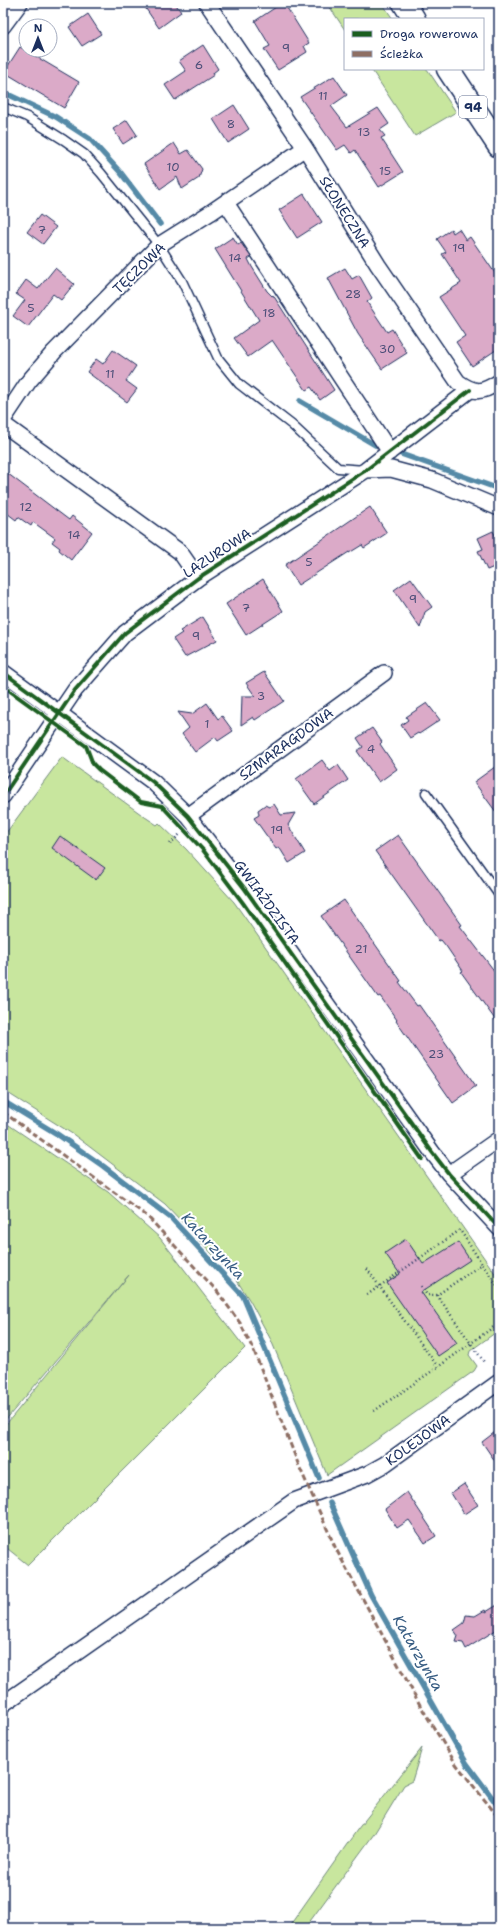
<svg xmlns="http://www.w3.org/2000/svg" width="502" height="1931" font-family="'Shantell Sans',sans-serif">
<style>
.green{fill:#c8e69e;stroke:#728a7e}
.lines{fill:none;stroke-linecap:round;stroke-linejoin:round}
.stream{stroke:#548aa7;stroke-width:5.5}
.building{fill:#dbaac8;stroke:#1b2f5e}
.service-casing{stroke:#1b2f5e;stroke-width:11}
.minor-casing{stroke:#1b2f5e;stroke-width:18}
.primary-casing{stroke:#1b2f5e;stroke-width:25}
.path{stroke:#1b2f5e;stroke-width:2.5;stroke-dasharray:1 3;stroke-linecap:butt}
.service{stroke:#fff;stroke-width:8}
.minor{stroke:#fff;stroke-width:15}
.primary{stroke:#fff;stroke-width:22}
.quiet{stroke:#8d6e63;stroke-width:3;stroke-dasharray:6 3;stroke-linecap:butt}
.cycleway-casing{stroke:#fff;stroke-width:6}
.cycleway{stroke:#1b5e20;stroke-width:4}
.labels{text-anchor:middle;stroke-width:4;stroke-linejoin:round;paint-order:stroke}
.number-label{font-size:12px;fill:#4b4e78}
.shield{fill:#fff;stroke:#5f6d8e;stroke-width:1}
.shield-label{font-size:13px;font-weight:bold;fill:#1b2f5e}
.street-label{font-size:14px;fill:#1b2f5e;stroke:#fff}
.water-label{font-size:15px;font-style:italic;fill:#385d83;stroke:#fff}
</style>
<rect width="100%" height="100%" fill="#fff"/>
<filter id="ink" filterUnits="userSpaceOnUse"><feTurbulence type="fractalNoise" baseFrequency=".025" numOctaves="2"/><feDisplacementMap in="SourceGraphic" scale="8" xChannelSelector="R" yChannelSelector="G"/><feConvolveMatrix kernelMatrix="1 2 1 2 8 2 1 2 1" color-interpolation-filters="sRGB"/></filter>
<g filter="url(#ink)">
<path class="green" d="M327 3H382L393 19H345V30Z
M371 69H427L456 112 415 136Z
M62 757 145 817 157 825 159 823 186 849 234 902 499 1279V1330L470 1351 469 1355 477 1366 474 1371 327 1475 271 1340 250 1301 236 1279 165 1204 74 1135 3 1090V837Z
M3 1121 108 1192 160 1238 245 1348 28 1565 3 1545V1428L129 1275 3 1423Z
M422 1748 412 1781 404 1785 374 1834 305 1928H288L357 1830Z"/>
<g class="lines">
<path class="stream" d="M3 92 56 117 90 139 121 173 160 224
M300 401 375 445
M401 454 499 489
M3 1101 57 1134 103 1166 171 1218 243 1296 319 1478
M330 1503 371 1595 467 1764 499 1807"/>
</g>
<path class="building" d="M142 3H175L181 12 159 28Z
M282 3H284L309 43 304 46 307 52 278 70 264 49 270 46 255 21Z
M88 14 101 34 82 46 69 27Z
M203 45 218 69 213 73 214 75 175 100 165 85 186 71 179 61Z
M20 47 79 82 64 108 4 72Z
M334 76 347 95 331 106 347 127 378 108 389 124 380 130 385 136 381 138 403 172 379 187 355 150 351 153 345 145 337 150 300 97Z
M234 105 249 129 228 143 213 119Z
M127 120 137 135 123 144 113 129Z
M174 143 181 154 188 150 202 169 199 178 182 189 177 177 160 189 144 164Z
M304 194 322 222 297 238 279 210Z
M40 215 56 227 43 244 27 232Z
M451 229 453 233 459 229 466 240 470 237 499 279V348L472 366 456 342 465 336 439 297 461 283 442 254 446 252 437 239Z
M233 237 238 245 241 243 251 257 248 259 252 267 267 291 272 296 273 295 334 390 320 400 311 387 306 390 272 340 248 357 234 338 259 320 215 249Z
M55 268 74 284 61 300 53 294 28 327 13 316 25 300 16 294 26 280 38 289Z
M345 268 352 279 359 275 372 298 367 302 387 332 392 329 407 353 382 369 358 334 328 278Z
M113 350 136 366 126 381 137 389 127 402 87 372 96 359 103 364Z
M3 470 69 520 72 516 92 532 71 560 59 550 60 548 52 542 55 538 33 522 31 526 18 517 16 520 3 510Z
M370 507 387 533 364 548 362 545 349 553V552L298 585 285 565Z
M493 531 499 543V565L487 570 478 551 483 549 478 538Z
M411 578 432 607 425 612 420 628 394 590Z
M263 579 283 611 246 635 226 604Z
M203 617 217 640 185 657 173 639 182 633 180 631Z
M264 672 284 701 255 720 253 717 241 725 242 696H255L246 683Z
M207 703 218 719 222 716 233 731 218 741 215 737 195 752 182 734 189 728 178 712 192 714Z
M427 703 440 720 419 734 418 733 410 738 401 725 408 720 406 717Z
M372 728 382 742 380 744 397 769 379 782 357 751 363 747 357 738Z
M322 760 330 771 338 765 348 780 314 804 296 779Z
M499 764V816L474 782Z
M274 804 281 815 295 813 288 825 305 853 289 863 279 847 276 849 254 818 259 815 258 810 265 805 269 807Z
M398 835 462 925 460 926 499 977V1025L461 972 463 971 446 946 441 940 439 941 375 851Z
M60 836 105 868 96 880 52 848Z
M344 900 401 981 399 982 417 1006 419 1005 476 1086 453 1103 396 1021 397 1020 380 996 378 997 321 916Z
M406 1239 423 1264 458 1242 470 1260 421 1292 457 1343 438 1356 387 1283 400 1274 385 1253Z
M499 1429V1467L482 1442Z
M464 1484 478 1505 464 1514 451 1493Z
M407 1492 436 1536 425 1543 409 1520 397 1528 385 1509Z
M499 1604V1628L466 1649 463 1643 456 1642 458 1636 454 1630 464 1623 466 1615 475 1616 485 1610 486 1612Z"/>
<g class="lines">
<defs>
<path id="service" d="M3 107 27 117 64 140 84 154 101 173 159 245 182 281 218 358 239 384 292 425 338 468 365 470
M426 793 499 895"/>
<path id="minor" d="M207 3 305 148 378 265 458 382C475 394 482 393 499 382
M3 26 20 3
M226 203 390 452
M3 420 29 381 54 352 159 245 210 213 305 148
M3 424 180 552 198 578
M366 470 391 469 432 480 499 508
M3 672 153 782 188 816 245 889 432 1152 449 1174 499 1228
M3 796 75 690 125 633 198 578 366 470 470 390
M188 816 384 673
M449 1174 499 1139
M3 1704 294 1501 367 1474 385 1464 499 1382"/>
<path id="primary" d="M404 3 414 19
M448 69 499 146"/>
</defs>
<use href="#service" class="service-casing"/>
<use href="#minor" class="minor-casing"/>
<use href="#primary" class="primary-casing"/>
<path class="path" d="M170 844 181 833
M367 1269 438 1367 499 1323
M421 1286 427 1295H437L482 1264 499 1288
M367 1295 460 1230 482 1264
M437 1295 484 1362
M374 1411 438 1367"/>
<use href="#service" class="service"/>
<use href="#minor" class="minor"/>
<use href="#primary" class="primary"/>
<path class="quiet" d="M3 1112 147 1216 217 1291 240 1323 254 1351 299 1466 336 1549 420 1705 456 1764 499 1818"/>
<defs>
<path id="cycleway" d="M3 672 153 782 188 816 245 889 432 1152 449 1174 499 1228
M3 686 86 746 93 764 99 770 141 802 162 806 203 850 243 903 422 1159
M3 796 75 690 125 633 198 578 366 470 470 390"/>
</defs>
<use href="#cycleway" class="cycleway-casing"/>
<use href="#cycleway" class="cycleway"/>
</g>
</g>
<g class="labels">
<g class="number-label">
<text x="286" y="52">9</text>
<text x="199" y="69">6</text>
<text x="323" y="100">11</text>
<text x="231" y="128">8</text>
<text x="364" y="136">13</text>
<text x="173" y="171">10</text>
<text x="385" y="175">15</text>
<text x="42" y="234">7</text>
<text x="459" y="252">19</text>
<text x="235" y="262">14</text>
<text x="353" y="298">28</text>
<text x="31" y="312">5</text>
<text x="269" y="317">18</text>
<text x="387" y="353">30</text>
<text x="110" y="378">11</text>
<text x="26" y="511">12</text>
<text x="74" y="539">14</text>
<text x="309" y="566">5</text>
<text x="413" y="603">9</text>
<text x="246" y="612">7</text>
<text x="196" y="640">9</text>
<text x="261" y="700">3</text>
<text x="207" y="728">1</text>
<text x="371" y="753">4</text>
<text x="277" y="834">19</text>
<text x="361" y="953">21</text>
<text x="436" y="1058">23</text>
</g>
<rect class="shield" x="459" y="96" width="28" height="22" rx="3"/>
<g class="shield-label">
<text x="473" y="112">94</text>
</g>
<g class="street-label">
<text transform="translate(345 212) rotate(58)" y="5">SŁONECZNA</text>
<text transform="translate(139 268) rotate(-44)" y="5">TĘCZOWA</text>
<text transform="translate(217 553) rotate(-33)" y="5">LAZUROWA</text>
<text transform="translate(286 744) rotate(-36)" y="5">SZMARAGDOWA</text>
<text transform="translate(267 902) rotate(54)" y="5">GWIAŹDZISTA</text>
<text transform="translate(418 1440) rotate(-36)" y="5">KOLEJOWA</text>
</g>
<g class="water-label">
<text transform="translate(213 1246) rotate(47)" y="5">Katarzynka</text>
<text transform="translate(418 1653) rotate(60)" y="5">Katarzynka</text>
</g>
</g>
<rect width="502" height="1931" fill="none" stroke="#fff" stroke-width="16"/>
<rect x="8" y="8" width="486" height="1915" fill="none" stroke="#1b2f5e" stroke-width="1.5" filter="url(#ink)"/>
<rect x="344" y="18" width="140" height="52" fill="#ffffff" stroke="#a4acbf"/>
<rect x="352" y="31" width="20" height="6" fill="#1b5e20" stroke="#a4acbf"/>
<text x="380" y="38" font-size="12" fill="#1b2f5e">Droga rowerowa</text>
<rect x="352" y="51" width="20" height="6" fill="#8d6e63" stroke="#a4acbf"/>
<text x="380" y="58" font-size="12" fill="#1b2f5e">Ścieżka</text>
<g transform="translate(38 38)"><circle r="19" fill="#ffffff" stroke="#a4acbf"/>
<path d="M0-3L7 15L0 10L-7 15Z" fill="#1b2f5e"/>
<text y="-6" font-size="11" font-weight="bold" text-anchor="middle" fill="#1b2f5e">N</text>
</g>
</svg>
